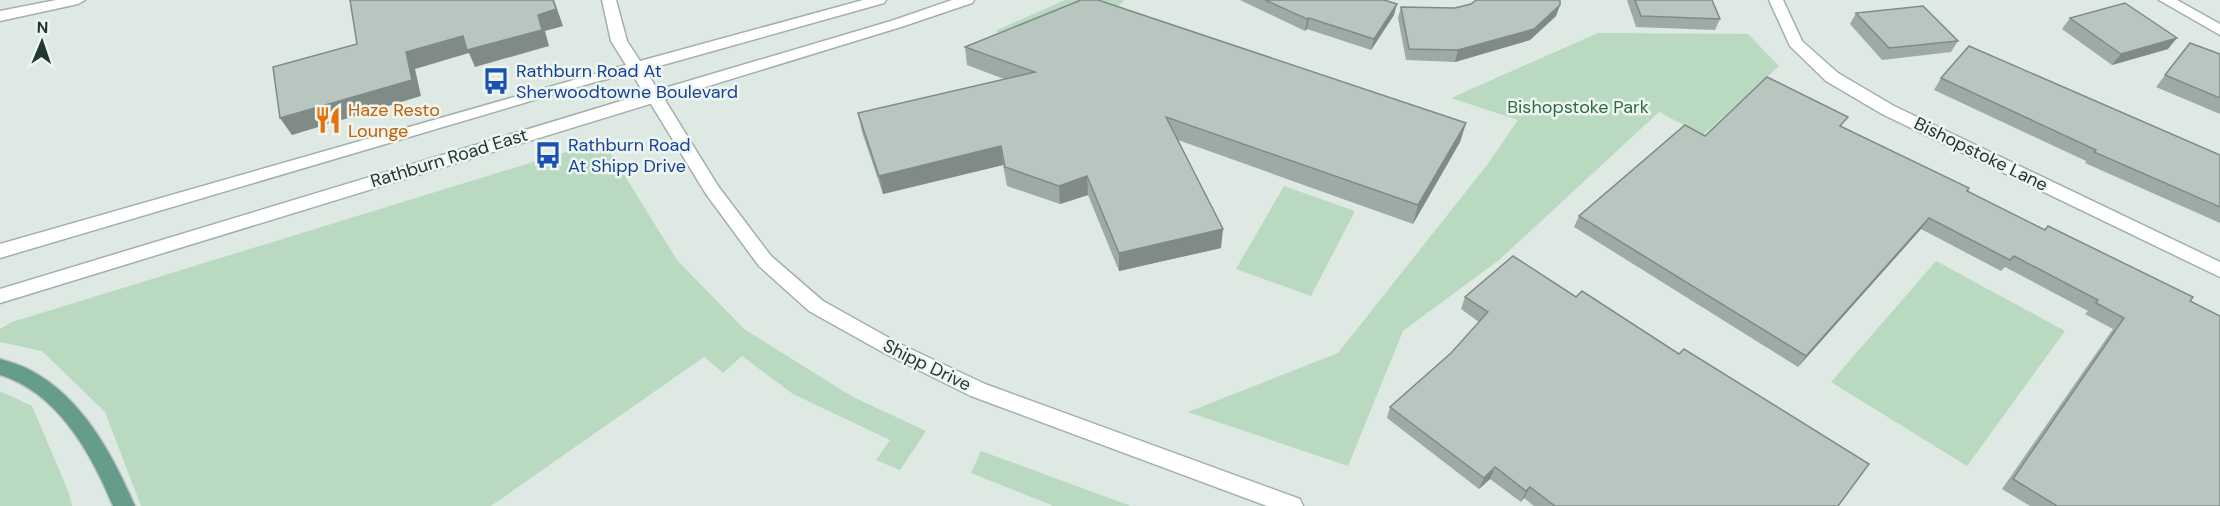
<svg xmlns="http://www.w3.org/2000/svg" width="2220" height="506" font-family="'DM Sans',sans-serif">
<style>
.green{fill:#b9d9c0}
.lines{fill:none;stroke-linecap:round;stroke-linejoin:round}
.minor-casing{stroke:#a2b0ab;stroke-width:3}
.tertiary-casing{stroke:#a2b0ab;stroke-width:3}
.primary-casing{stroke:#bcc3c1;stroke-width:3}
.minor{fill:#fff;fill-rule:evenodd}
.tertiary{fill:#fff;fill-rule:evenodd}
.primary{fill:#669c8c;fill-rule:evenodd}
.wall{fill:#9eaaa5}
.shaded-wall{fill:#818b86}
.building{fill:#b8c6c0;stroke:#818b86;stroke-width:1.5}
.labels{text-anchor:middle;stroke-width:5;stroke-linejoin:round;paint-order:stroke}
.transit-label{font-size:18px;fill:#164399;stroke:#eff6f2;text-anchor:start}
.park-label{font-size:18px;fill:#2f6b44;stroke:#eff6f2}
.food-label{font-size:18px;fill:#c56008;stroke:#eff6f2;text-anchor:start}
.street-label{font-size:18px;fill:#213831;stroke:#eff6f2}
</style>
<rect width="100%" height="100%" fill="#dfe9e4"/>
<path class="green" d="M1065 0H1124L1117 8 1013 36 995 31Z
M1598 33 1748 34 1779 66 1703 135 1659 112 1499 260 1403 331 1348 466 1188 412 1338 353 1487 165 1518 120 1451 98Z
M582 147 610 152 677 260 744 329 853 397 926 431 900 470 876 460 890 440 793 394 742 356 723 373 704 357 491 506H141L105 412 42 351 0 342V329L12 322Z
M1284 186 1355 211 1311 296 1236 269Z
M1936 261 2065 331 1967 466 1831 382Z
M0 391 32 406 69 493 72 506H0Z
M981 451 1131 506H1054L971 473Z"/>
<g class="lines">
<defs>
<path id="minor" d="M1769 0H1783L1802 41 1838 73 1894 106 2220 262V277L1882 114 1826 81 1790 46Z
M2159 0H2177L2220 24V35Z
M654 91 660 92 718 186 771 256 823 301 900 344 985 384 1300 499 1303 506H1267L971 396 886 354 809 311 759 266 706 194 646 96 648 92Z"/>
<path id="tertiary" d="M56 0H85L78 4 0 21V11Z
M602 0H616L627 41 640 61 863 0H886L884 3 645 70 658 90 891 21 952 0H974L972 3 901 27 0 303V289L644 94 632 73 595 82 0 258V244L626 65 611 41Z"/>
<path id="primary" d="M0 359C10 362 21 365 30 370 83 398 112 454 135 506H113C91 453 58 393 0 375Z"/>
</defs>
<use href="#minor" class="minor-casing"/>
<use href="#tertiary" class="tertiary-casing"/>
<use href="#primary" class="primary-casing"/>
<use href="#minor" class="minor"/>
<use href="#tertiary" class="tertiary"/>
<use href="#primary" class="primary"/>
</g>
<path class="wall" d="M1240 0H1384L1394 15 1371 50 1307 29 1305 31Z
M1627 0H1712L1720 19 1715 30 1636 27Z
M1560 5 1556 16 1530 40 1455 62 1406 60 1398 18 1401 7 1455 8Z
M1856 13 1958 41 1951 52 1882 60 1850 24Z
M2070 18 2168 49 2112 65 2062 29Z
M965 47 1466 123 1460 142 1413 224 1178 140 1221 248 1119 271 1088 195 1060 204 1007 186 1003 165 883 194 862 132 858 113 1004 79 967 65Z
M2181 54H2220V114L2156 87Z
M1941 78 2220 155V223L2085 163 2086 161 1934 90Z
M1842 127 1967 191 2190 301 2220 506H2030L2002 489 2113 329 2085 314 2088 311 2005 267 2001 271 1921 229 1798 367 1574 227 1579 216Z
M1465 297 1838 506H1534L1524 498 1521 502 1490 479 1479 489 1387 418 1390 407 1451 353 1479 322 1461 309Z"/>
<path class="shaded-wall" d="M553 0H554L563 26 545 31 549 46 475 67 469 53 415 69 421 96 292 135 280 118 406 52 538 15Z
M1397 4 1394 15 1371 50 1374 39Z
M1560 5 1556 16 1530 40 1455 62 1458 50Z
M1309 18 1307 29 1305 31 1307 19Z
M2177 38 2168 49 2112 65 2121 54Z
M1466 123 1460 142 1413 224 1418 205Z
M1001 146 1003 165 883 194 879 176Z
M1087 176 1088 195 1060 204 1059 186Z
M1929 218 1921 229 1798 367 1806 356Z
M1223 229 1221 248 1119 271V253Z
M1495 467 1490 479 1479 489 1484 478Z
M1530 487 1524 498 1521 502 1526 491Z"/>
<path class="building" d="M350 0H553L556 9 538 15 542 30 467 50 463 36 406 52 412 80 280 118 273 67 357 44Z
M1081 0H1098L1466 123 1418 205 1166 117 1223 229 1119 253 1087 176 1059 186 1005 167 1001 146 879 176 858 113 1035 72 965 47Z
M1265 0H1384L1397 4 1374 39 1309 18 1307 19Z
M1476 0H1560V5L1534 29 1458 50 1409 49 1401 7 1455 8 1471 4Z
M1635 0H1712L1720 19 1641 16Z
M2125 3 2177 38 2121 54 2070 18Z
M1923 6 1958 41 1889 48 1856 13Z
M2190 43 2220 54V98L2165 75Z
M1969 46 2220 155V207L2094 152 2096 150 1941 78Z
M1767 77 1848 117 1840 126 1969 188 1967 191 2045 230 2048 226 2193 297 2190 301 2220 316V506H2057L2013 479 2124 318 2096 303 2098 300 2014 256 2010 260 1929 218 1806 356 1579 216 1685 125 1705 136Z
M1513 256 1576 297 1582 291 1679 354 1684 349 1869 464 1838 506H1555L1530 487 1526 491 1495 467 1484 478 1390 407 1451 353 1488 312 1465 297Z"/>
<defs>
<symbol id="bus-bare" viewBox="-9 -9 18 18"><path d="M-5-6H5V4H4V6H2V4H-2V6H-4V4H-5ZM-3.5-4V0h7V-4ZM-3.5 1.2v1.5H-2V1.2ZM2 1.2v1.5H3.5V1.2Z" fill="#1a4fb4" stroke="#eff6f2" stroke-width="2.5" paint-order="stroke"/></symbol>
<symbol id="restaurant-bare" viewBox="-9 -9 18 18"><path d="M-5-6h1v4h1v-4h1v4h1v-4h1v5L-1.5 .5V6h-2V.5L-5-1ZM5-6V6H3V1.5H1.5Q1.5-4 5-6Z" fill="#e8710a" stroke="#eff6f2" stroke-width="2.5" paint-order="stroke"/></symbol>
</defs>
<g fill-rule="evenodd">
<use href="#bus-bare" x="477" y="62" width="38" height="38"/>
<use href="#restaurant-bare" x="309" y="101" width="38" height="38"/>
<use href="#bus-bare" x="529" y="136" width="38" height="38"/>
</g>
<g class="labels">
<g class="transit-label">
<text x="516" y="77">Rathburn Road At<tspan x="516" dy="21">Sherwoodtowne Boulevard</tspan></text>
<text x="568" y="151">Rathburn Road<tspan x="568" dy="21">At Shipp Drive</tspan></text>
</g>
<g class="park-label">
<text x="1578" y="113">Bishopstoke Park</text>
</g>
<g class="food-label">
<text x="348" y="116">Haze Resto<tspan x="348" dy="21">Lounge</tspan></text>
</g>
<g class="street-label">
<text transform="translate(1981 154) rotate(26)" y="6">Bishopstoke Lane</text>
<text transform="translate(449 158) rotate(-17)" y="6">Rathburn Road East</text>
<text transform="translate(927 365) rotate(26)" y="6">Shipp Drive</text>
</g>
</g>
<g transform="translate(42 42) rotate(2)" stroke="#eff6f2" stroke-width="4.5" paint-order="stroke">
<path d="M0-4.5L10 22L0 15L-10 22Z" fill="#213831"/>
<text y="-9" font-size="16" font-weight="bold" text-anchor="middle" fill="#213831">N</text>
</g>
</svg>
